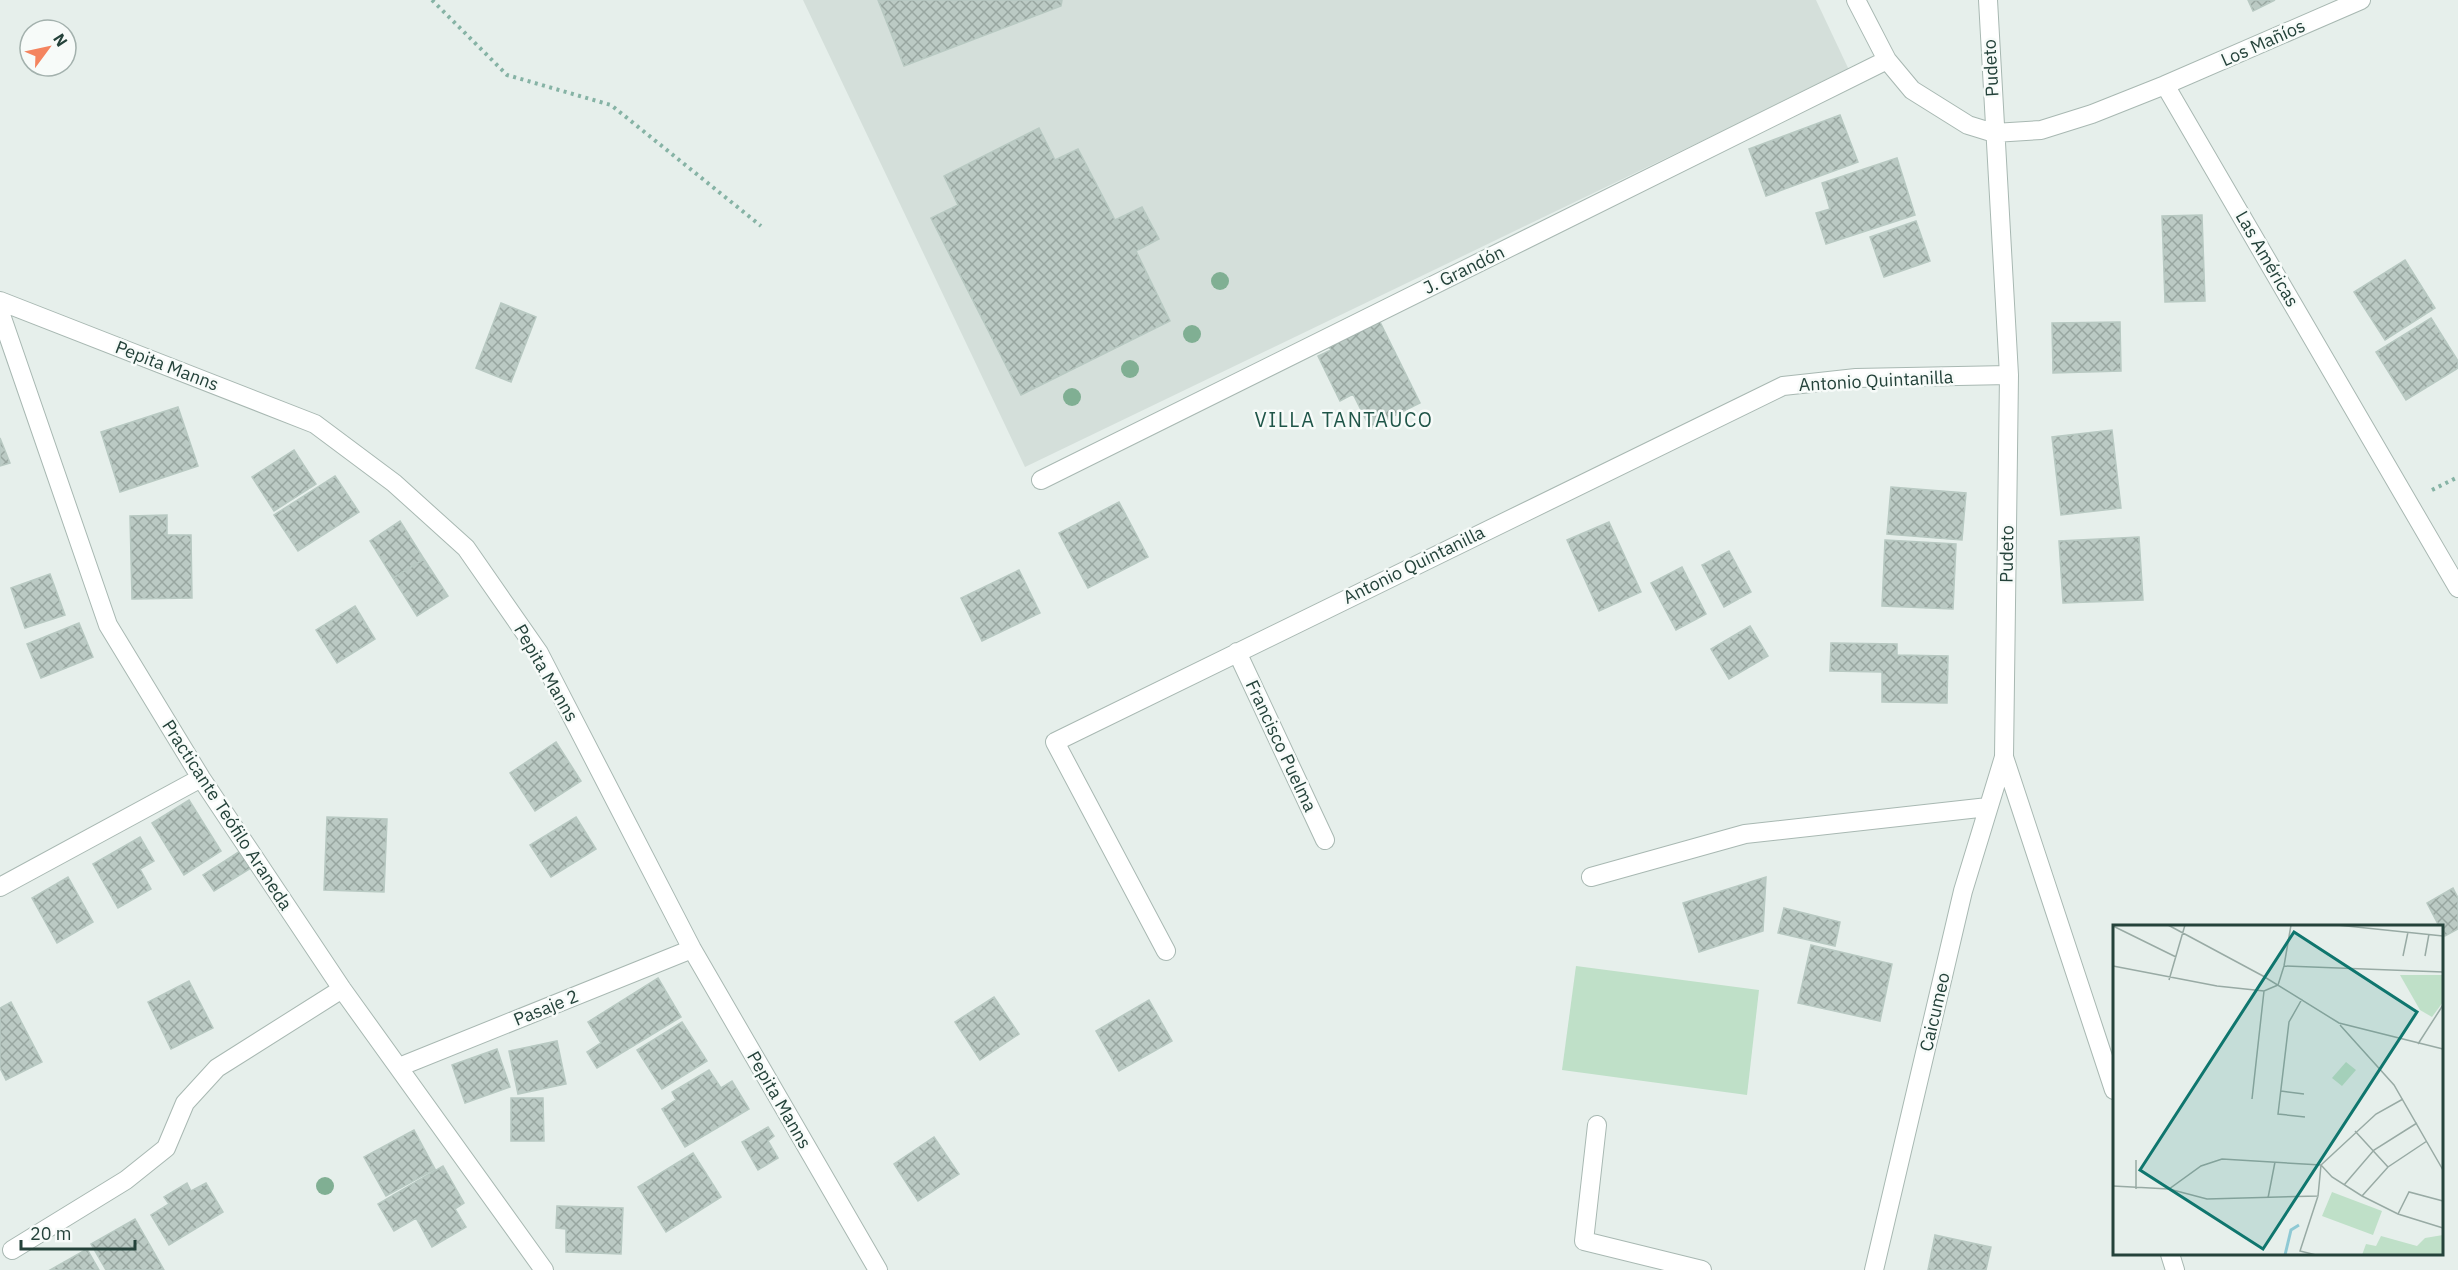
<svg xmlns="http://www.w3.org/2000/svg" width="2458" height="1270" font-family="'IBM Plex Sans',sans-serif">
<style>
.built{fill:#d4dfda}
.pitch{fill:#bfe0c8}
.building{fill:url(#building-cross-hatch);stroke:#b8c9c2;stroke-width:1.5}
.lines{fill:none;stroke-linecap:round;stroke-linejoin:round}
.minor-casing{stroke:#a8b8b2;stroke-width:20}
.path{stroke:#86b3a5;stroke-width:4;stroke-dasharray:3 4.5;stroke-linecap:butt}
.minor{stroke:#fff;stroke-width:18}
.tree{fill:#80af93}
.labels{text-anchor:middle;stroke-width:5;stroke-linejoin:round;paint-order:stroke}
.street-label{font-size:18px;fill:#24423a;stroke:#f7fbf9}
.neighbourhood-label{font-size:20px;letter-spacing:1.5px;fill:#1f5548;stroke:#f7fbf9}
.inset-river{fill:none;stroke:#8ec9d4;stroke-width:3}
.inset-road{fill:none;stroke:#98aaa4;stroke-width:1.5}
.view{fill:#0f766e;fill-opacity:0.15;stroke:#0f766e;stroke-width:3}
.inset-edge{fill:none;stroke:#24423a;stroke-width:3}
</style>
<defs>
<pattern id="building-cross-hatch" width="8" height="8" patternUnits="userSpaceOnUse" patternTransform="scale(1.5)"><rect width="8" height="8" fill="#bbcac4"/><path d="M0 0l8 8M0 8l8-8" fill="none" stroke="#98a6a0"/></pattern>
</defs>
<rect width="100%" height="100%" fill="#e6efeb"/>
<path class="built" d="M803 0H1816L1849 70 1025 467Z"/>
<path class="pitch" d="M1576 966 1759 990 1747 1095 1562 1070Z"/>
<path class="building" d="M878 0H1062L1061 6 904 66Z
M2248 0H2275L2253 11Z
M1840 115 1858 162 1766 196 1749 149Z
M1039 128 1055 160 1078 149 1115 220 1142 207 1159 239 1136 251 1170 321 1021 395 931 218 958 205 944 176Z
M1897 158 1915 215 1826 244 1816 213 1830 209 1822 183Z
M2202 215 2205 301 2165 302 2162 216Z
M1916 221 1930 261 1884 277 1870 237Z
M2405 260 2435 308 2385 340 2354 292Z
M501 303 536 317 511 382 476 368Z
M2431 318 2458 361V368L2406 400 2376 352Z
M1379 320 1420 403 1370 428 1353 394 1340 401 1318 356 1331 350 1328 345Z
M2120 322 2121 371 2053 373 2052 323Z
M178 407 198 466 120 492 101 432Z
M2112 430 2121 508 2061 515 2052 437Z
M0 438 10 463 0 466Z
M294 450 316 484 274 511 252 477Z
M335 476 359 512 298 551 274 515Z
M1891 487 1966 493 1962 540 1887 534Z
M1119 502 1148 557 1088 588 1059 533Z
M167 515V535H191L192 598 132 599 130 516Z
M400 521 424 559 393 578 370 541Z
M1609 522 1641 592 1599 611 1567 540Z
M2139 537 2143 600 2063 603 2059 541Z
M1885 540 1956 544 1953 609 1882 606Z
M1729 551 1751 592 1724 607 1702 565Z
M424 559 448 596 417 616 393 578Z
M1682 567 1706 614 1676 630 1651 583Z
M1019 570 1040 613 982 641 961 598Z
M50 574 65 615 25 628 11 588Z
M355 606 375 639 337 663 316 630Z
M79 623 93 657 41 678 27 644Z
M1750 626 1768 656 1729 679 1711 649Z
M1831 643 1897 644V655L1948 656 1947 703 1882 702V672L1830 671Z
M556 742 581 781 535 811 510 773Z
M189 800 221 851 184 875 152 823Z
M327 817 387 819 384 892 324 890Z
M576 817 596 849 551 877 530 845Z
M140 837 154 861 140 869 151 889 118 908 93 864Z
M240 851 251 868 214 891 203 875Z
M68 877 93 922 57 943 32 898Z
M1766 877 1763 931 1699 952 1683 903Z
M2453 888 2458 898V929L2445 936 2442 926H2439L2427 903Z
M1784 908 1840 922 1835 946 1778 933Z
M1811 945 1892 964 1880 1021 1798 1003Z
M658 978 681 1017 597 1068 587 1052 601 1043 588 1022Z
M189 981 213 1028 171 1049 148 1002Z
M994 997 1019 1034 980 1060 955 1022Z
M1149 1000 1172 1041 1119 1071 1096 1031Z
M11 1002 42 1062 6 1080 0 1068V1008Z
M682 1022 707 1061 662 1089 637 1050Z
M557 1041 566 1084 518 1094 509 1051Z
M497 1049 510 1087 465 1103 452 1065Z
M709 1070 721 1088 732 1081 749 1109 685 1147 662 1109 676 1100 672 1092Z
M511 1098H543L544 1141H511Z
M768 1127 774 1136 768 1141 778 1158 758 1170 742 1142Z
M414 1130 435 1169 386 1196 364 1157Z
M934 1137 959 1174 918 1201 894 1164Z
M693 1153 721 1197 666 1232 638 1187Z
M443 1166 464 1203 455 1209 466 1227 432 1247 416 1218 394 1231 378 1204Z
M187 1183 191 1191 206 1183 223 1212 169 1245 151 1215 169 1204 164 1197Z
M557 1206 623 1208 621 1254 566 1252V1229L556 1228Z
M135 1219 164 1270H106L91 1244Z
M1935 1235 1991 1247 1986 1270H1928Z
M87 1249 99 1270H50Z"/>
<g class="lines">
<defs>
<path id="minor" d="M1856 0 1887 60 1912 90 1968 125 1994 133 2041 130 2092 114 2165 85 2458 588
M1988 0 2009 375 2004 757 2114 1090
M2165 85 2361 0
M0 301 315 424 394 483 466 548 539 653 692 949 878 1270
M0 312 108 625 201 778 342 989 544 1270
M1041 480 1887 60
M1237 652 1325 840
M1591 877 1745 834 1988 807
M0 887 201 778
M1166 951 1055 742 1783 386 1856 378 2009 375
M399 1067 692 949
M1597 1125 1584 1241 1702 1270
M12 1250 126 1180 166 1148 185 1103 217 1068 342 989
M2170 1254 2175 1270
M1874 1270 1963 891 2004 757"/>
</defs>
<use href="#minor" class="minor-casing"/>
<path class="path" d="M432 0 507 75 611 105 761 226
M2432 490 2458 477"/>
<use href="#minor" class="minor"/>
</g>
<g class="tree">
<circle cx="1220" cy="281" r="9"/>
<circle cx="1192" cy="334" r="9"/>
<circle cx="1130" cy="369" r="9"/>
<circle cx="1072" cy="397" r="9"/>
<circle cx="325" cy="1186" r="9"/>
</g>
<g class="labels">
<g class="street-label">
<text transform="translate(2263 43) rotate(-24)" y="6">Los Mañíos</text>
<text transform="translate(1991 68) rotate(-93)" y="6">Pudeto</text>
<text transform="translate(2267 259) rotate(60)" y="6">Las Américas</text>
<text transform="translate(1464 270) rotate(-26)" y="6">J. Grandón</text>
<text transform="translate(167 366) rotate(21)" y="6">Pepita Manns</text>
<text transform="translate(1876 381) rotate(-3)" y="6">Antonio Quintanilla</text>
<text transform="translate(2007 554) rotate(-89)" y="6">Pudeto</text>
<text transform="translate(1414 565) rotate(-26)" y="6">Antonio Quintanilla</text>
<text transform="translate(546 673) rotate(60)" y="6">Pepita Manns</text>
<text transform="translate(1281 746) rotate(65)" y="6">Francisco Puelma</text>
<text transform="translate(227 815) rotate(57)" y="6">Practicante Teófilo Araneda</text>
<text transform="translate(546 1008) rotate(-22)" y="6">Pasaje 2</text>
<text transform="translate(1935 1012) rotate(-77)" y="6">Caicumeo</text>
<text transform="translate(779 1100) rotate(60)" y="6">Pepita Manns</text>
</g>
<g class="neighbourhood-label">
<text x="1344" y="427">VILLA TANTAUCO</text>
</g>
</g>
<g transform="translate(2113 925)">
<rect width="330" height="330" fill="#e6efeb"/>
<path d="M330 310V330H249L253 319 263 321 268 311 304 321 312 313Z" fill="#bfe0c8"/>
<path d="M287 50H330V77L319 92 307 85Z" fill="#bfe0c8"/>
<path d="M233 137 243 145 229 161 219 153ZM219 267 269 286 260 310 209 291Z" fill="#bfe0c8"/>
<path class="inset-river" d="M172 330 178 305 186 300"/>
<path class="inset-road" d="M55 0 150 51 226 98 330 124M224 0 330 11M0 1 63 32M290 31 295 7M312 31 316 9M0 41 104 61 151 66 165 60M171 41 178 0M56 55 72 0M165 60 171 41 330 47M189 74 176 97 165 189 192 192M227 100 281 160 330 245M305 119 330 80M168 166 191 169M139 174 151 66M242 206 275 242M208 240 219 252 249 271 285 289 330 303M208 240 263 189 290 174M231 260 261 225 304 198M0 261 56 264 88 241 109 234 208 240M23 264V235M56 264 94 274 205 271 208 240M249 271 275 242 314 216M155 273 162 237M285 289 296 267 330 276M203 330 187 326 205 271"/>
<path class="view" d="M181 7 304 87 150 324 27 245Z"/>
<rect width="330" height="330" class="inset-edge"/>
</g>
<g transform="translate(48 48) rotate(57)"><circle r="28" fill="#f7fbf9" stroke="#a3b1ad" stroke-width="1.5"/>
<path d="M0-4.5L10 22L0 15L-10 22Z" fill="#f4845f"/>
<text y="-9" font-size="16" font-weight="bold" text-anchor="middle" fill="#24423a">N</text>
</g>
<path d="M21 1240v9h114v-9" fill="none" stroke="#24423a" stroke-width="3"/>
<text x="30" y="1240" font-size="18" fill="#24423a" stroke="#f7fbf9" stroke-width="4.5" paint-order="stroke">20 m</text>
</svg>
